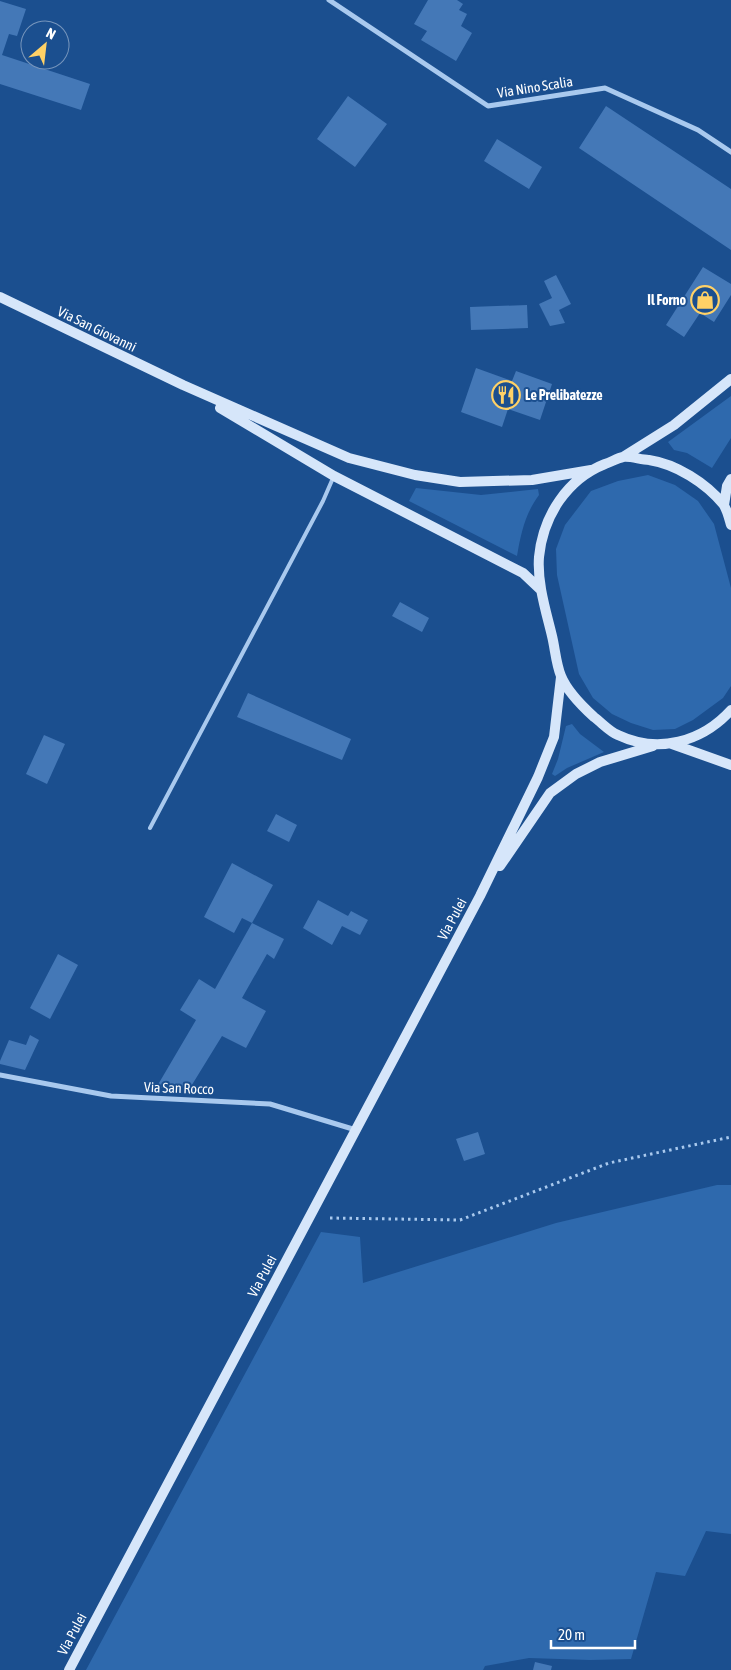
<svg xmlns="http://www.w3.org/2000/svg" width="731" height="1670" font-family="'Asap Condensed',sans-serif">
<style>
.green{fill:#2e69ad}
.building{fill:#4478b7}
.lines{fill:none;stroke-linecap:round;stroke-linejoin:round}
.path{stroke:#a9c9ee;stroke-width:3;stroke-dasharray:2.5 4;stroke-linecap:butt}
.lane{stroke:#a9c9ee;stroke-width:4}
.street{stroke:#a9c9ee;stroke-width:5}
.secondary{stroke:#d6e6fa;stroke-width:10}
.labels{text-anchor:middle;stroke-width:4;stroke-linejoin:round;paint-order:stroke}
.street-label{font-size:14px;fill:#fff;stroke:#1b4f8f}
.poi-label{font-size:14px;font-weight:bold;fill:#fff;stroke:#1b4f8f;text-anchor:end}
</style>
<rect width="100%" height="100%" fill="#1b4f8f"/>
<path class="green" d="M731 396V438L712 468 687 453 674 450 668 442Z
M648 475 675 485 698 501 714 524 731 588V686L723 698 693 720 675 729 653 730 631 723 612 714 593 698 579 674 557 575 556 549 565 525 591 491 618 481Z
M416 488 481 495 538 489 539 495C525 514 521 533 517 556L409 501Z
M572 724 580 734 604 752 567 768 555 776 552 774 558 759 566 726Z
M717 1185H731V1534L706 1531 685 1576 656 1572 631 1659 590 1660 529 1658 485 1666 483 1670H86L321 1232 360 1237 363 1283 556 1223Z"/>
<path class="building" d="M428 0H457L463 4 459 10 467 14 461 26 472 33 456 61 421 40 427 31 414 24Z
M0 1 26 9 17 36 9 34 2 55 90 84 81 110 0 84Z
M348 96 387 124 355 167 317 139Z
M606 106 731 189V250L579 148Z
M497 139 542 167 529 189 484 161Z
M703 267 731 284V295L714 322 700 313 684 337 666 325Z
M556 275 571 304 559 310 565 323 550 326 539 304 552 298 544 281Z
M527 305 528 328 471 330 470 307Z
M476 368 512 381 516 371 552 384 540 420 508 409 502 427 461 412Z
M400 602 429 618 422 632 392 616Z
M248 693 351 739 342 760 237 717Z
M44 735 65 744 47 784 26 774Z
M276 814 297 825 289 842 267 831Z
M232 863 273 885 252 923 242 918 234 933 204 917Z
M318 900 348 916 351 911 368 920 360 935 342 926 332 945 303 928Z
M252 923 284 939 274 959 267 954 242 998 266 1011 246 1048 222 1036 190 1088H156L196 1020 180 1010 199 979 215 989Z
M58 954 78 965 50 1019 30 1008Z
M30 1035 39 1040 25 1070 0 1064V1061L9 1040 26 1045Z
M478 1132 485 1154 464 1161 456 1139Z
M535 1662 552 1666 551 1670H533Z"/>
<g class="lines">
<path class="path" d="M330 1218 460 1220 609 1163 731 1137"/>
<path class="lane" d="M150 828 323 501 333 478"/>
<path class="street" d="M329 0 488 106 605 88 698 130 731 152
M0 1075 111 1096 270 1104 356 1130"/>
<path class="secondary" d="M0 297 183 385 349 458 415 475 460 482 532 480 591 470
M220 408 334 476 523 573 541 590
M623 457 674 425 731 379
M724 505 727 486 731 479
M731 525C729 518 727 509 723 504 706 483 676 464 649 460 641 460 631 456 623 457 618 458 611 462 605 464 567 479 543 516 539 557 537 583 546 611 552 636 555 648 556 664 561 676 567 691 583 707 594 717 602 723 610 732 618 735 658 754 702 742 731 710
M672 744 731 765
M500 866 550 793 576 774 600 762 653 746
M69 1670 480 896 538 777 554 737 561 677"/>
</g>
<defs>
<symbol id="shop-ring" viewBox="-11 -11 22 22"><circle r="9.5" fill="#1b4f8f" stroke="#ffd166" stroke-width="1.5"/><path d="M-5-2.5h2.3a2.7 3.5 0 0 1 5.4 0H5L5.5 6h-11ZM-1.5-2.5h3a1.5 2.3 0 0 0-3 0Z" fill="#ffd166"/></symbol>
<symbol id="restaurant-ring" viewBox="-11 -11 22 22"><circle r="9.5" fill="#1b4f8f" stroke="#ffd166" stroke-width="1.5"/><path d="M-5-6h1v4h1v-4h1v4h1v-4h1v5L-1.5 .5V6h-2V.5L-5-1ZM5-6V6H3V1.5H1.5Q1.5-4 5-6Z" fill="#ffd166"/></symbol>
</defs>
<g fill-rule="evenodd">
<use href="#shop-ring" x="689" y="284" width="32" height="32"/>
<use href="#restaurant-ring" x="490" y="379" width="32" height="32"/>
</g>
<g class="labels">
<g class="street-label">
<text transform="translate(535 87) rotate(-9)" y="5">Via Nino Scalia</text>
<text transform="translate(97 329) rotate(26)" y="5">Via San Giovanni</text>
<text transform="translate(452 919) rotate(-62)" y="5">Via Pulei</text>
<text transform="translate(179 1088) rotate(2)" y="5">Via San Rocco</text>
<text transform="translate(262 1276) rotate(-62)" y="5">Via Pulei</text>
<text transform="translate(72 1634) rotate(-62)" y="5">Via Pulei</text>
</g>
<g class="poi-label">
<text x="686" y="305">Il Forno</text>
<text x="525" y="400" text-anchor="start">Le Prelibatezze</text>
</g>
</g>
<g transform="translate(45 45) rotate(28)"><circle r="24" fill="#1b4f8f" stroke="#7695bc"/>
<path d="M0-4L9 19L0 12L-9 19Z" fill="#ffd166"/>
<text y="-8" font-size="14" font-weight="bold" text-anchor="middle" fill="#ffffff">N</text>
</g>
<path d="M551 1640v8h84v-8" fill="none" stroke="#ffffff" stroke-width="2.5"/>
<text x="558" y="1640" font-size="15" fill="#ffffff" stroke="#1b4f8f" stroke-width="4" paint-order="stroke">20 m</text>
</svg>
